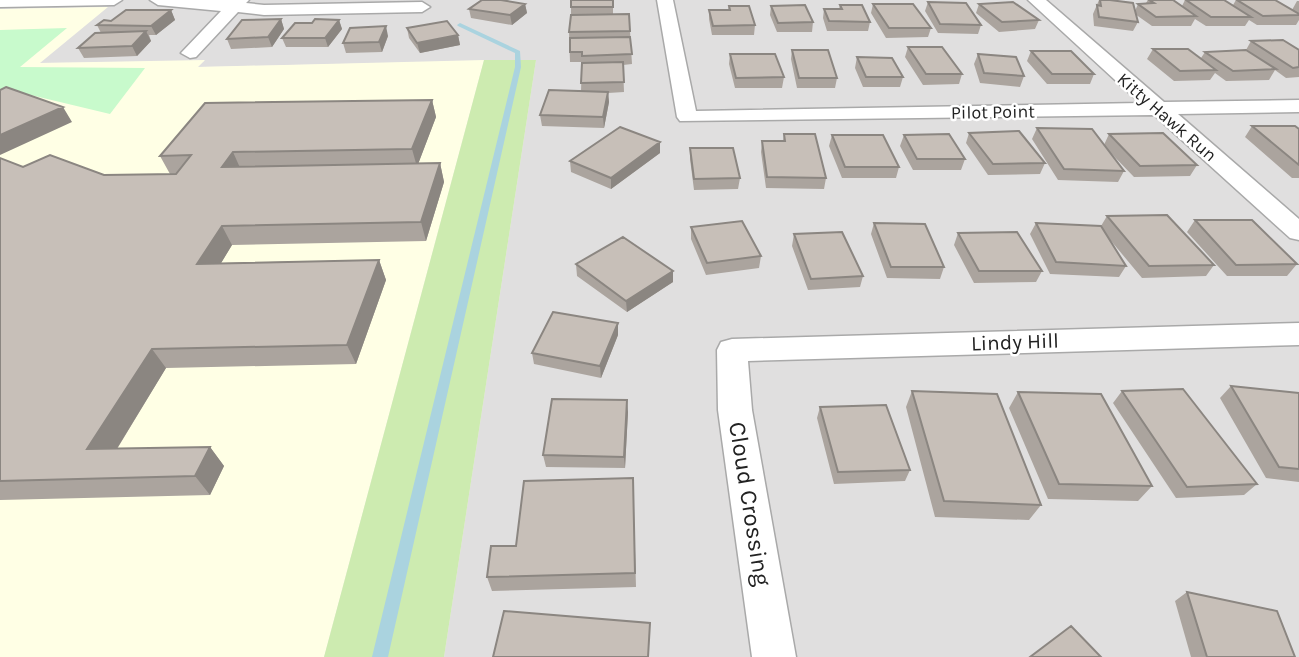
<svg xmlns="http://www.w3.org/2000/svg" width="1299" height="657" font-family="Karla,sans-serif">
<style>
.residential{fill:#e0dfdf}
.education{fill:#ffffe5}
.grass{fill:#cdebb0}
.park{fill:#c8facc}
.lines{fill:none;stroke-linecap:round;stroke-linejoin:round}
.stream{fill:#aad3df;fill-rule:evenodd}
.minor-casing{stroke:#a9a9a9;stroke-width:3}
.minor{fill:#fff;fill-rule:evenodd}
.wall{fill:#aba49e}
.shaded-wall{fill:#8b8681}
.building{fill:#c7bfb8;stroke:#8b8681;stroke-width:2}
.labels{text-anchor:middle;stroke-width:5;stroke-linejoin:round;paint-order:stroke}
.far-street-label{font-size:18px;fill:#222;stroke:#fff}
.street-label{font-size:21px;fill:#222;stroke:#fff}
.near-street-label{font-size:24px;fill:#222;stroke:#fff}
</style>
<rect width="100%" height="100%" fill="#f2efe9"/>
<path class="residential" d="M0 0H1299V657H444L536 60 197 67 204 61 38 63 107 7 0 9Z"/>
<path class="education" d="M108 7 40 63 205 60 198 67 484 60 324 657H0V9Z"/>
<path class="grass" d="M484 60H536L444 657H324Z"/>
<path class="park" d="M67 28 20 67 145 68 110 114 14 91 0 97V30Z"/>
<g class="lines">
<path class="stream" d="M460 23 520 51 521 67 388 657H372L515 67V53L458 26 457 25Z"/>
<defs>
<path id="minor" d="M0 0H122L114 5 0 7Z
M150 0H249L246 3 264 5 422 2 430 7 422 12 264 15 238 12 196 57 190 58 181 53 221 11 158 5Z
M657 0H673L696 111 1140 103 1028 0H1046L1164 102 1299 100V112L1178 114 1299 219V240L1290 238 1154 115 680 121 677 117Z
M1299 323V345L748 361 752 410 796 657H752L718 410 717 350 721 342 732 339Z"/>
</defs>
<use href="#minor" class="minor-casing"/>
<use href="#minor" class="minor"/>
</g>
<path class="wall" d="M481 0H501L525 4 527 13 512 25 471 18 469 9Z
M613 0V14H629L632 64 623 65 624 92 608 93 609 102 604 128 542 126 540 115 581 91 582 62H570L569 32 571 15V7Z
M1099 0H1110L1135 11 1138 4 1146 3 1148 0H1173L1182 6 1185 0H1224L1233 5 1236 0H1275L1292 10 1297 1H1299V20L1296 25H1257L1249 20 1245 26H1206L1195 19 1191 26H1152L1135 14 1138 22 1133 31 1094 26 1093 14Z
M928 2 981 25 978 34 938 33 925 11Z
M873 4 931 28 928 37 886 38 871 13Z
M979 4 1039 20 1035 29 999 32 976 13Z
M840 5 870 22 868 31H827L823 18 824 9H839Z
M729 6 755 25 754 35H712L709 19V10H728Z
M771 6 813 22 812 32H777L770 15Z
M171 10 175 20 156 35H149L151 41 137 56 84 58 78 48 101 33 97 25 111 21Z
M281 19 284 29 272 47 231 49 227 39Z
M339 20 342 29 328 47H286L282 38Z
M407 28 458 35 460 45 420 53 409 38Z
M388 36 382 52 346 53 343 43Z
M1251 41 1299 50V77L1286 78 1275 70 1269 80 1226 81 1215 73 1210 80 1174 81 1147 59 1153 49 1201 58 1205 52 1246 50Z
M908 47 962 74 959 84 923 85 905 57Z
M792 50 837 78 835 88H797L791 59Z
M1031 51 1094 74 1090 84H1047L1027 61Z
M730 54 784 77 782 88H735L729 64Z
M978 54 1024 76 1020 87 980 83 974 64Z
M857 57 903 77 900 87H863L855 68Z
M432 100 436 117 418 164 440 163 444 182 426 241 232 245 221 263 379 260 386 280 356 364 166 368 117 449 210 447 224 466 210 495 0 500V158L23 167 104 175 170 174 160 156Z
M1252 126 1299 129V178H1292L1245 137Z
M1037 128 1104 145 1109 134 1197 165 1190 176 1134 177 1106 148 1124 171 1118 182 1058 180 1032 139Z
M969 133 1045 163 1040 174 988 175 966 143Z
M784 134 826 178 824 189 766 188 761 152 762 141H783Z
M832 135 899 167 896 178H842L829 146Z
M904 135 965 159 961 170H913L900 146Z
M690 148 740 178 738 189 694 190 690 159Z
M660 153 611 189 571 172 570 161Z
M1107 216 1214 265 1206 276 1142 278 1107 236 1126 266 1119 277 1050 274 1030 234 1036 223 1101 226Z
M1195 220 1297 264 1287 276H1227L1187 232Z
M874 223 944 267 940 279 887 278 871 234Z
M691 227 761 256 759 268 706 275 691 239Z
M958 233 1042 271 1036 282 974 283 954 245Z
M794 234 863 276 860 287 808 290 792 246Z
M576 264 673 282 627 312 577 276Z
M618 335 601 378 534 364 532 353Z
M1231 386 1299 393V482L1266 478 1220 398Z
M912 391 1041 505 1029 520 935 517 906 407Z
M1122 391 1257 484 1244 495 1176 498 1113 403Z
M1018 392 1152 486 1138 501 1048 499 1009 408Z
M820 407 910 470 905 481 834 484 817 418Z
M628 412 625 468 546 467 543 455Z
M633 478 636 587 492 591 487 577 516 546Z
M1187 592 1295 657H1191L1175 601Z"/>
<path class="shaded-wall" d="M525 4 527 13 512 25 510 15Z
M171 10 175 20 156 35 151 26Z
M281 19 284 29 272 47 268 37Z
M339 20 342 29 328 47 325 38Z
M386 26 388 36 382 52 379 42Z
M146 31 151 41 137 56 132 46Z
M458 35 460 45 420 53 417 43Z
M608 92 609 102 604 128 603 117Z
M432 100 436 117 417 167 412 149Z
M63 107 72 122 0 155V135Z
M660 142V153L611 189V178Z
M233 152 241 170 222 167Z
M440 163 444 182 426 241 421 222Z
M222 226 232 245 209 283 197 264Z
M379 260 386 280 356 364 347 345Z
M673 271V282L627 312 626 301Z
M618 323V335L601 378 600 366Z
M152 349 166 368 105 468 87 449Z
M627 400 628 412 625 468 624 457Z
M210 447 224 466 210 495 195 476Z"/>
<path class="building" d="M482 0H501L525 4 510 15 469 9Z
M571 0H613V7H571Z
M1100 0H1110L1133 3 1138 22 1099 17 1097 5 1101 6Z
M1149 0H1173L1196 16 1156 17 1138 4 1154 3Z
M1186 0H1224L1251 17H1211Z
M1237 0H1275L1299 14V15L1263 16Z
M928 2 966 3 981 25 940 24Z
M1013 2 1039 20 1002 22 979 4Z
M873 4H913L931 28H889Z
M805 5 813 22 778 23 771 6Z
M840 5H862L870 22 829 21 824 9H842Z
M729 6H749L755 25 713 26 709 10H730Z
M126 10H171L151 26 97 25 104 20 111 21Z
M629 14 630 31 569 32 571 15Z
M281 19 268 37 227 39 242 20Z
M315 19 339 20 325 38H282L295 23H312Z
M447 21 458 35 417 43 407 28Z
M386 26 379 42 343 43 350 28Z
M146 31 132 46 78 48 95 33Z
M630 37 632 54 582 56V52H570V38Z
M1283 40 1299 50V67L1293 68 1251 41Z
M908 47H942L962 74H926Z
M1153 49H1188L1216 70 1180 71Z
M792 50H828L837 78H799Z
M1246 50 1276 69 1233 71 1205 52Z
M1031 51H1071L1094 74H1052Z
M730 54H775L784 77 736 78Z
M978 54 1016 57 1024 76 984 73Z
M857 57 892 58 903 77H866Z
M623 62 624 82 581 83 582 63Z
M6 87 63 107 0 135V90Z
M549 90 608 92 603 117 540 115Z
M432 100 412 149 233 152 222 167 440 163 421 222 222 226 197 264 379 260 347 345 152 349 87 449 210 447 195 476 0 481V158L23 167 50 155 104 175 176 174 191 155 160 156 205 103Z
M1252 126H1295L1299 129V165Z
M620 127 660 142 611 178 570 161Z
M1037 128 1092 129 1124 171 1064 169Z
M1019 131 1045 163 993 164 969 133Z
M1163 133 1197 165 1140 166 1109 134Z
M784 134H815L826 178 767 177 762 141H785Z
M949 134 965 159H917L904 135Z
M832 135H883L899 167H845Z
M690 148H733L740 178 694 179Z
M1167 215 1214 265 1149 266 1107 216Z
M1195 220H1252L1297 264 1236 265Z
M742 221 761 256 707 263 691 227Z
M874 223 925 224 944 267H891Z
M1036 223 1101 226 1126 266 1056 262Z
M842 232 863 276 811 279 794 234Z
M1017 232 1042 271H979L958 233Z
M623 237 673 271 626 301 576 264Z
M553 312 618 323 600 366 532 353Z
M1231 386 1299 393V469L1279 467Z
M1183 389 1257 484 1187 487 1122 391Z
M912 391 997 394 1041 505 944 501Z
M1018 392 1101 394 1152 486 1059 484Z
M552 399 627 400 624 457 543 455Z
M886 405 910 470 838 472 820 407Z
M633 478 635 573 487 577 491 546H516L524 481Z
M1187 592 1277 611 1295 657H1207Z
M504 611 650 623 648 657H493Z
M1071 626 1101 657H1030Z"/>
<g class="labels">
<g class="far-street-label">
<text transform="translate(993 112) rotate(-1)" y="6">Pilot Point</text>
<text transform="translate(1167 117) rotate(41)" y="6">Kitty Hawk Run</text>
</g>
<g class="street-label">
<text transform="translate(1015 342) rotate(-2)" y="7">Lindy Hill</text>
</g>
<g class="near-street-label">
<text transform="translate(750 504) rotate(81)" y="8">Cloud Crossing</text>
</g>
</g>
</svg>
